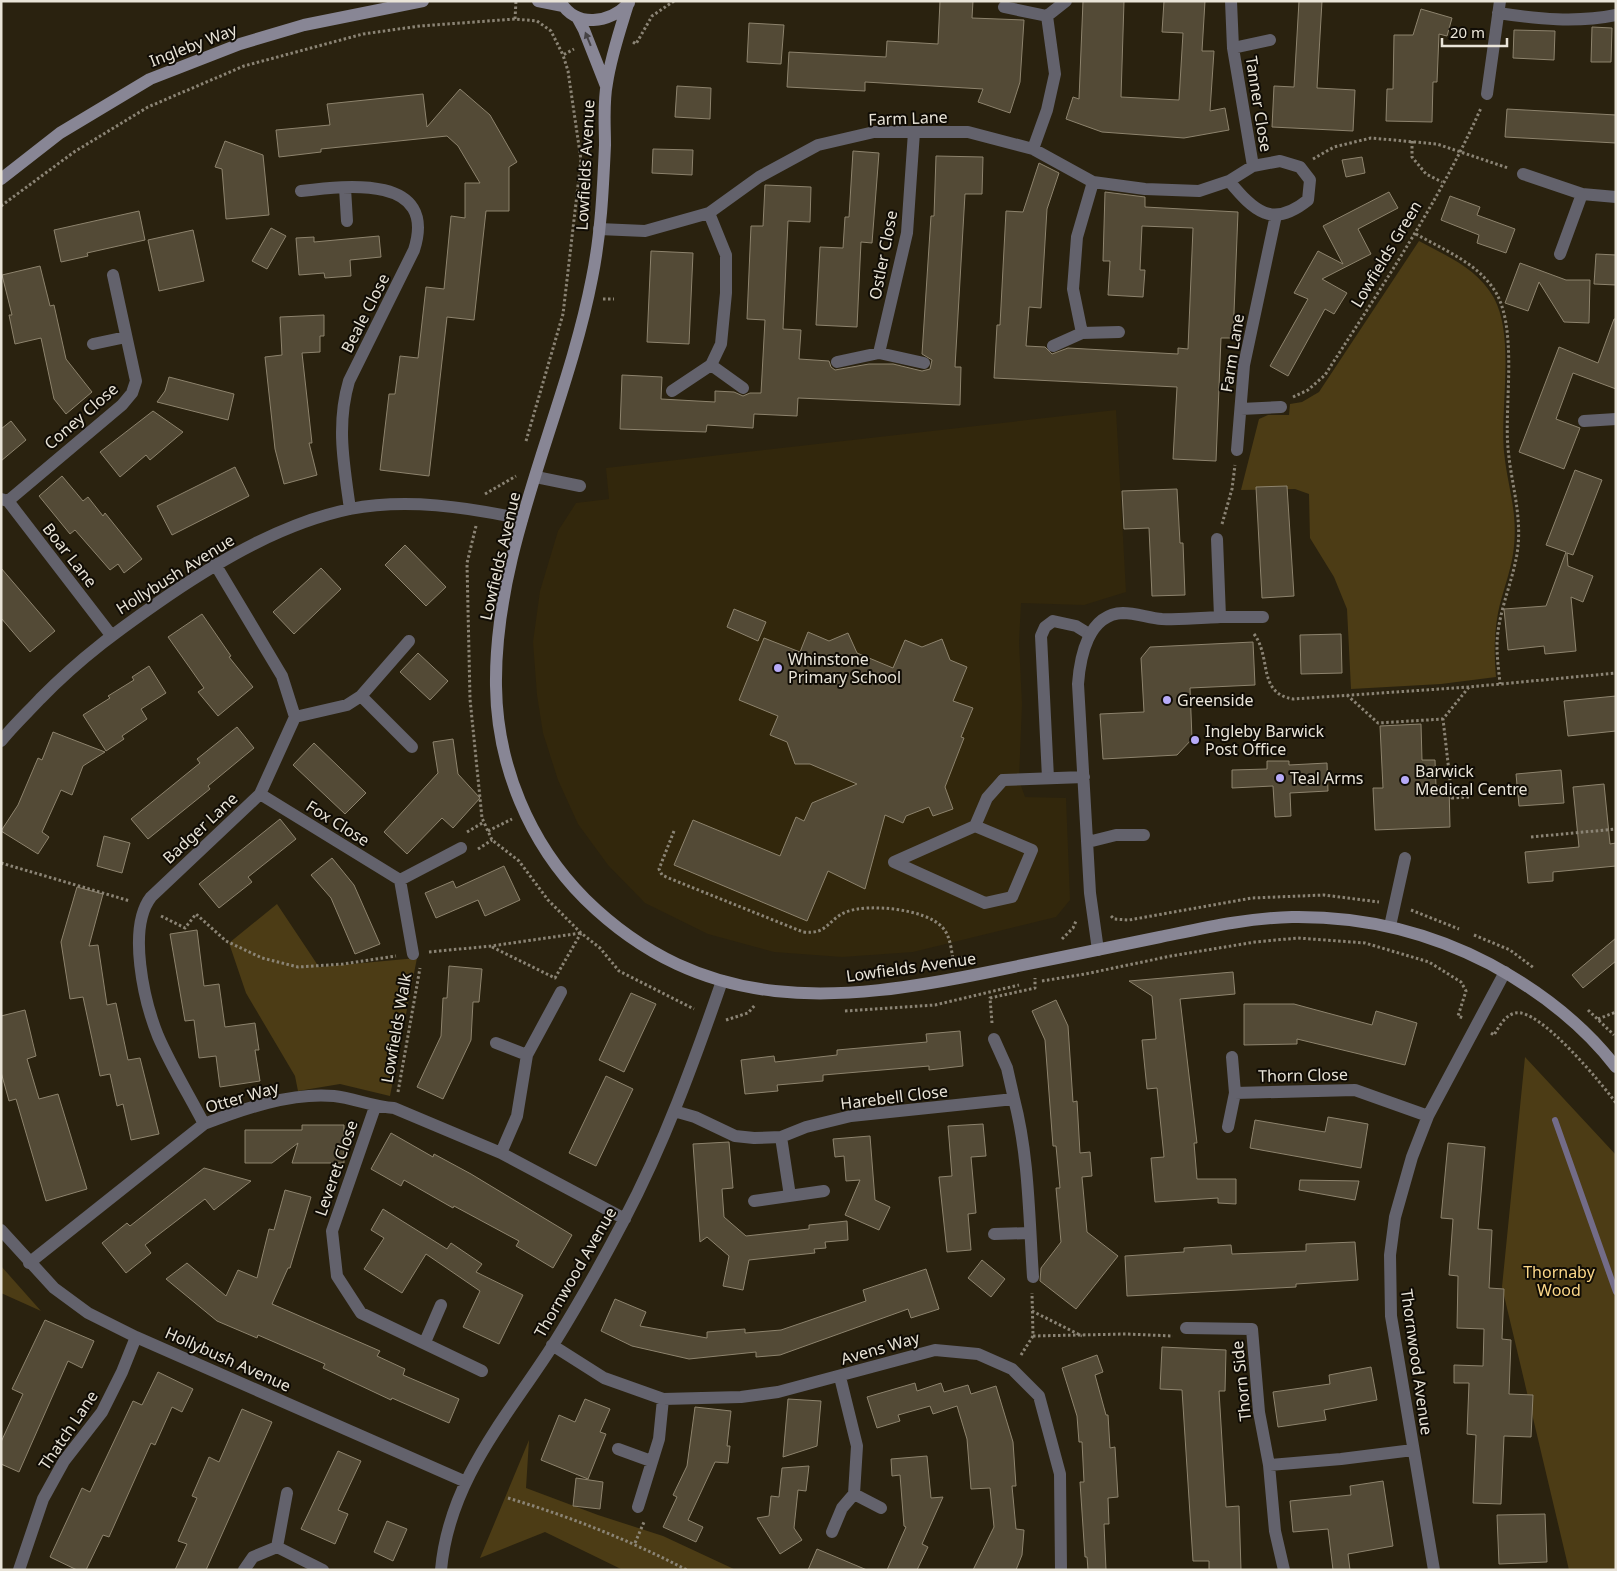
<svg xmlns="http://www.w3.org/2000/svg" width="1617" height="1571" font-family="'Noto Sans',sans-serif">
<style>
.built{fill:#32270c}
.green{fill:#4c3c15}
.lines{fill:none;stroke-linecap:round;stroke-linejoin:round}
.stream{stroke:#736c88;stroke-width:6}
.building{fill:#534a36;stroke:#8d836d}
.path{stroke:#8b8475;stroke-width:3;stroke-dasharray:2.5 2.5;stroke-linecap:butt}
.lane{stroke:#63626c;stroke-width:12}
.street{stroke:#63626c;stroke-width:12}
.secondary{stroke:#888695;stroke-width:12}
.oneway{fill:#464346}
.poi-dot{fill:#b7abf8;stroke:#100c05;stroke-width:2}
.labels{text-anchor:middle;stroke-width:4;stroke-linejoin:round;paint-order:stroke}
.street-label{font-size:16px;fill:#e9e4d8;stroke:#100c05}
.poi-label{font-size:16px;fill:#e9e4d8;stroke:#100c05;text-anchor:start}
.park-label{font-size:16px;fill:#fcd889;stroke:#100c05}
</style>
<rect width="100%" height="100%" fill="#2a220f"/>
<path class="built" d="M1116 410 1126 592 1084 605 1021 603 1019 642 1022 704 1019 780 1025 797 1066 798 1070 900 1056 917 913 952 842 957 774 952 708 934 645 903 608 865 578 824 558 780 543 733 537 695 533 642 540 591 558 531 576 503 609 499 606 468Z"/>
<path class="green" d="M1419 241C1447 256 1478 269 1494 298 1515 337 1500 408 1504 452 1508 490 1519 514 1513 554 1510 574 1502 593 1498 613 1494 635 1494 656 1496 677L1441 684 1351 689 1347 609 1334 577 1310 538 1309 494 1295 489 1241 490 1259 419 1268 415H1289L1290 404 1302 402 1319 392Z
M277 904 319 967 417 958 390 1096 340 1084 298 1091 295 1076 246 993 229 943Z
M1525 1057 1616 1155V1570H1569L1502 1287Z
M1 1266 41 1311 1 1293Z
M529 1440 526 1488 598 1515 663 1536 736 1570H623L545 1532 480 1558Z"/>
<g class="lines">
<path class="stream" d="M1555 1120 1616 1292"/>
</g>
<path class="building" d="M940 1H973L972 18 1024 20 1020 82 1010 113 978 102 983 89 865 82V91L787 87 789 52 886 57 887 41 938 44Z
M1083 1H1124L1121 97 1179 100 1183 33 1162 32 1164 1H1205L1202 51H1214L1210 111 1225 108 1229 130 1184 138 1102 132 1066 119 1073 97 1079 99Z
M1299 1H1322L1317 88 1355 90 1353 131 1272 127 1274 86 1294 87Z
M1421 9 1452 18 1447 36 1439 34 1437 82H1433L1432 122 1386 121 1387 89H1393L1394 35H1413Z
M749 23 784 25 781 64 747 62Z
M1592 27 1612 28 1611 62H1591Z
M1514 30 1555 31 1554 60 1513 58Z
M677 86 711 88 710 119 675 117Z
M460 89 490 115 517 162 509 167V211H486L474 320 447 317 429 476 380 470 389 394H395L400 356 418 358 426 287 444 289 451 216 465 218V183H480L458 146 447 136 321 149V152L279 157 276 130 330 125 327 104 423 94 427 127Z
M1507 109 1616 115V143L1505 137Z
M225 141 263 155 269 215 226 219 222 169 215 167Z
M653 149 693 150 692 175 652 173Z
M853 151 879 153 872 243 861 242 857 327 816 325 820 247 843 248 845 217H849Z
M936 156 983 157 982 194H965L955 367H961L960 405 798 398 797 416 754 414 753 428 707 425 706 432 620 429 622 375 662 377 661 399 715 402V391L734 392 743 396 750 393H761L765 320 747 319 751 226H763L765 185 811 187 810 222 788 221 783 329 801 330 799 359 829 361 831 367 835 370 869 364H893L922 371 930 369 932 360 922 354 931 216H934Z
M1362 157 1365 173 1346 177 1342 160Z
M1039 163 1059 173 1047 209 1041 308 1029 307 1026 346 1045 347 1052 354 1068 348 1178 354V348L1188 349 1193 228 1142 226 1140 270H1145L1143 297 1108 295 1110 261H1103L1105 192 1145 197V207L1238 212 1233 338H1221L1216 461 1173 459 1177 387 994 378 997 325H1000L1006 211 1023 212Z
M1389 192 1398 208 1358 229 1371 254 1322 279 1347 293 1334 314 1325 309 1288 376 1270 366 1308 299 1294 293 1318 251 1343 264 1323 226Z
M1450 196 1480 207 1477 215 1515 229 1506 253 1477 243 1479 235 1441 220Z
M139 211 145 240 87 253 88 256 61 262 54 230Z
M271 228 286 236 267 269 252 261Z
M193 230 204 281 159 291 148 240Z
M379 236 381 257 350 260 351 276 325 278 324 273 299 275 296 238 314 237V242Z
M651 251 693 253 689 344 647 342Z
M1596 254 1616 255V285L1594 284Z
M1520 263 1566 280H1590L1589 323 1564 322 1539 282 1528 311 1505 303Z
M40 266 50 306 54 305 66 359 92 392 66 414 54 399 41 338 15 344 9 315H12L2 275Z
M324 315V336H320V352L302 353 312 443H309L317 475 284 484 275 449 265 357 282 355 280 317Z
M1614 319H1616V389L1573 373 1556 419 1580 428 1564 469 1519 452 1559 347 1598 363Z
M169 377 234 394 228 420 157 402 165 391Z
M153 411 183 432 150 460 146 455 120 477 100 452Z
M11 421 26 440 1 461V429Z
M235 467 249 496 172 535 157 506Z
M1575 470 1602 480 1573 555 1567 553 1568 566 1593 576 1583 602 1571 597 1576 651 1545 654 1544 646 1508 650 1504 609 1546 606 1566 552 1546 545Z
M62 476 83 501 88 497 103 516 105 513 142 559 124 573 118 564 110 570 75 530 70 534 39 496Z
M1287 486 1294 596 1262 598 1256 487Z
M1177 489 1180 543H1183L1185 595 1152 596 1149 528 1124 529 1122 491Z
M405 545 446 587 426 606 385 565Z
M1 568 55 631 30 652 1 618Z
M321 568 341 589 294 634 273 612Z
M734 609 766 622 758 641 727 627Z
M202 614 231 656 229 657 253 687 218 716 198 692 204 688 168 637Z
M808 632 829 641 848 633 857 653 893 668 905 640 922 647 942 639 950 660 967 667 953 701 973 708 961 737 964 738 945 787 953 809 933 816 929 807 906 816 903 823 885 815 865 889 828 871 807 921 674 865 693 820 780 856 796 817 804 821 812 803 857 784 810 764H795L787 742 770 735 778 716 739 700 764 638 800 652Z
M1341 634 1342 673 1301 674 1300 635Z
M1253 642 1255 685 1190 688 1192 739 1177 755 1103 759 1100 714 1144 712 1141 658 1150 647Z
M418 653 448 681 430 700 400 672Z
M149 666 166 693 141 709 147 719 122 736 124 739 106 751 83 715 110 698 108 696 134 680 132 677Z
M1616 696V731L1568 736 1564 701Z
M1421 724 1422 760H1435L1436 786H1449L1450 827 1375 830 1373 788H1383L1380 726Z
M237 727 254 748 208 786 210 789 148 839 131 819 200 763 197 759Z
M53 732 105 752 83 766 72 795 61 790 42 832 49 837 38 854 1 831 18 805 38 758 42 760Z
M453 739 458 774 480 798 453 828 442 818 407 854 384 832 438 773 433 742Z
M314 743 366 793 345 814 293 765Z
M1267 761H1289V765L1327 763 1328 791 1290 793 1291 816 1275 817 1273 786 1232 788V770L1267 769Z
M1561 770 1564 803 1519 806 1516 774Z
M1604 784 1610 844 1616 843V866L1553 872V881L1528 883 1525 852 1579 847 1573 787Z
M280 819 296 839 248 877 252 882 219 908 199 884Z
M104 836 130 843 122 873 97 866Z
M332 858 354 885 380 944 355 954 331 898 311 875Z
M504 866 520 900 485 916 478 900 436 918 425 893 453 881 456 888Z
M77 887 103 894 89 946 98 945 107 1005 116 1003 128 1060 140 1058 159 1134 131 1140 123 1104 117 1106 110 1074 100 1076 83 997 70 999 61 942Z
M197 930 204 986 219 984 225 1027 255 1023 259 1050H255L260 1081 220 1087 216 1056 199 1058 194 1020 185 1021 170 934Z
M1616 938V961L1583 988 1572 975Z
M449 966 482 969 479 1002H473L471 1040 443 1099 417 1087 441 1036 443 998H447Z
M1233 972 1235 994 1180 999 1197 1143H1194L1197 1179H1236V1204L1218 1203V1198L1155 1202 1151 1158 1164 1157 1157 1088 1147 1089 1142 1040 1156 1039 1152 996 1129 981Z
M631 993 656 1004 624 1072 599 1060Z
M1056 1000 1068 1026 1073 1102 1077 1101 1080 1153 1090 1152 1092 1176 1082 1177 1087 1232 1118 1256 1076 1309 1040 1281 1041 1268 1061 1242 1056 1188H1060L1056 1146H1053L1045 1040 1032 1011Z
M1244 1004H1294L1372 1025 1376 1011 1417 1023 1405 1065 1297 1039V1044L1244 1045Z
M25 1010 36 1056 27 1059 39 1099 58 1094 87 1189 46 1201 16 1099 9 1101 1 1072V1016Z
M960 1031 963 1066 929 1070V1066L823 1075V1081L777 1085 778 1091 745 1094 741 1060 774 1056 775 1062 837 1055V1050L927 1042 926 1034Z
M606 1076 633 1089 596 1166 569 1153Z
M1328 1117 1368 1124 1361 1168 1250 1148 1255 1120 1325 1132Z
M983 1124 986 1156 971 1157 976 1213 968 1214 971 1250 947 1252 939 1177 952 1176 948 1126Z
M302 1125H344V1163H292L298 1143 272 1163H245V1130H302Z
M391 1133 433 1157 434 1154 471 1174 572 1235 553 1268 516 1246 519 1241 454 1206 453 1208 404 1180 401 1186 371 1169Z
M870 1136 875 1200 890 1207 879 1230 845 1215 860 1180 846 1181 844 1156 835 1157 833 1139Z
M729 1142 733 1188 722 1189 724 1217 746 1236 809 1229V1225L847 1221 848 1240 825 1242 826 1248 814 1249 815 1253 749 1260 743 1290 723 1286 729 1256 707 1237 700 1242 693 1144Z
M1448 1143 1485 1147 1478 1229 1492 1230 1489 1288 1504 1289 1502 1339 1511 1340 1509 1394 1533 1395 1531 1437 1504 1436 1501 1504 1473 1503 1476 1435 1467 1434 1469 1383H1454V1365L1483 1366 1484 1329 1457 1328 1458 1276 1449 1275 1453 1219 1441 1218Z
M204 1168 251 1181 214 1210 205 1199 145 1245 151 1253 126 1273 102 1243 127 1223 130 1226Z
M1300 1180 1359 1181 1355 1200 1299 1190Z
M285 1190 311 1197 290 1268H288L272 1304 380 1351 377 1356 405 1369 403 1375 459 1399 449 1423 392 1398 391 1400 323 1368 325 1364 258 1335 257 1338 217 1321 166 1279 187 1263 226 1296 238 1270 257 1278 269 1229 274 1230Z
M383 1209 447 1249 451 1243 482 1264 476 1272 523 1295 499 1344 463 1327 480 1291 426 1254 402 1293 364 1269 384 1238 371 1230Z
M1355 1242 1358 1280 1296 1284V1287L1127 1296 1125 1256 1184 1252V1248L1231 1245 1232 1254 1306 1251V1244Z
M982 1260 1005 1279 991 1297 968 1278Z
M926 1269 939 1309 911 1318 908 1309 780 1355 756 1357V1352L689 1359 632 1346 601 1331 615 1299 646 1312 640 1326 707 1338V1332L745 1329V1333L781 1330 866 1301 863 1290Z
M45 1320 94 1341 82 1368 68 1361 19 1472 1 1464V1442L23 1394 12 1389Z
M1162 1347 1226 1350 1225 1391H1219L1226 1507 1239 1506 1241 1570H1209V1561H1193L1182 1390 1160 1389Z
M1097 1355 1103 1372 1095 1375 1106 1415H1108L1110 1448 1115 1447 1118 1497 1108 1498 1109 1524H1104L1106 1570H1088L1087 1557H1085L1080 1482H1084L1082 1442H1079L1077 1416 1062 1368Z
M1371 1367 1377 1400 1324 1410 1326 1420 1278 1427 1273 1392 1330 1384 1329 1375Z
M158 1372 193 1389 182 1412 172 1407 155 1445 151 1443 109 1537 103 1535 86 1570H77L50 1557 82 1488 90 1492 133 1401 142 1405Z
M915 1383 917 1391 941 1383 944 1392 968 1385 971 1394 996 1386 1013 1442 1016 1486H1012L1016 1529 1024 1530 1022 1555 1016 1570H973L994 1527 990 1488 971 1489 967 1439 957 1406 933 1414 930 1406 898 1415 900 1421 877 1428 867 1397Z
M585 1399 610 1409 600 1432 606 1434 588 1479 541 1460 559 1415 575 1422Z
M788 1399 821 1401 817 1446 783 1457Z
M695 1407 731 1411 727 1446H730L728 1463 715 1462 688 1520 703 1527 696 1542 663 1527 677 1497 673 1495 687 1466Z
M242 1409 272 1422 206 1570H175L187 1544 178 1541 197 1498 192 1496 209 1457 219 1462Z
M338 1451 361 1461 338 1510 348 1514 335 1544 301 1529Z
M927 1456 931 1498 943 1497 922 1544 928 1547 917 1570H887L906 1527 904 1526 900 1475 892 1476 891 1459Z
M809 1466 806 1491 798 1490 794 1528 802 1540 780 1554 757 1518 769 1516 771 1496 779 1497 782 1468Z
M576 1478 603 1482 600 1509 573 1506Z
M1383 1481 1393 1546 1348 1554 1350 1570H1333L1328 1529 1293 1532 1290 1501 1351 1495 1350 1486Z
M1545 1514 1547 1562 1499 1564 1497 1515Z
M387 1521 407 1529 393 1561 374 1552Z
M817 1549 867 1570H808Z"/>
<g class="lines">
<path class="path" d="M515 19 516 1
M633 42 636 44 652 16 674 1
M1412 141V157L1426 174 1442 182
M1313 159 1334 147 1371 138 1437 144 1508 168
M1 206 74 152 148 107 244 66 363 34 420 26 515 19 537 21 551 31 563 55 574 49
M1416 234C1442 249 1475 262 1493 288 1519 324 1504 404 1508 448 1511 484 1523 517 1517 554 1512 584 1497 615 1497 646 1497 659 1499 672 1500 684
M603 299H614
M1293 397 1308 390 1325 375C1381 288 1439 202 1481 108
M526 441 563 314 581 160 568 71 563 55
M485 494 516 476
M1222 524 1232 489 1235 465
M476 526 467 563 470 699 482 818 492 840 519 861 548 900 581 933 600 948 619 971 694 1009
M1254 634C1272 658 1257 693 1293 699L1469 687 1616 673
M1347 695 1378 723 1443 719
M1469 797 1452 798 1443 719 1469 687
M488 831 512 819
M674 831 659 869 662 875 671 879 803 932C828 935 828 919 846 912 868 903 926 909 942 927 950 935 951 948 953 959L968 957
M467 832 484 822
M1531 837 1616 829
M478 849 492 840
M1 863 130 901
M1411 910 1459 929
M161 916 185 928 196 914 226 941 262 958 298 967 343 964 396 956
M1111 916 1114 919 1129 920 1252 898 1324 895 1379 902
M1474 935 1510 950 1534 968
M1062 939 1073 928 1076 921
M492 947 555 978 581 933
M429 952 491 946 581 933
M1042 981 1085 974 1171 956 1255 942 1298 938 1365 943 1429 962 1461 982 1466 991 1458 1016 1463 1018
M1588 1010 1614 1035
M845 1011 935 1005 1019 985
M1598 1019 1616 1012
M726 1020 748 1013 755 1005
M992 1023 990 998 1035 988V978
M1491 1033 1494 1035C1499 1027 1504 1016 1515 1013 1539 1007 1602 1084 1616 1103
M398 1092 420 968
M1032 1311 1082 1336
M1033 1336 1126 1334 1173 1336
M1021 1355 1033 1336 1032 1293
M508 1498C571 1517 629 1540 687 1570
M635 1543 644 1522"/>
<path class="lane" d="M536 477 580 486
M1048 778 1041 636 1045 627 1053 621 1076 626 1089 634
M975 826 1032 850 1012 897 985 903 894 862 975 826 987 798 1003 780"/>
<path class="street" d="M1231 1 1233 48 1253 166
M1004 7 1047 16
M1498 13C1538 19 1576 23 1616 15
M1233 48 1270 40
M1487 94 1500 1
M914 132 907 233 879 353 924 363
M1033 149 1047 110 1055 74 1047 16 1066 1
M1280 161 1300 167 1310 180 1308 200C1272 229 1254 211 1229 181L1253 166Z
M1523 174 1582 194 1616 197
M1093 182 1077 237 1073 289 1082 333 1119 332
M345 188 347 221
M301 191C348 185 438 175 414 250L349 381C336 425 344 465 350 509
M709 213 726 255V293L721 344 711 365 743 388
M599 229 645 231 709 213 759 177 818 145 874 132H968L1033 149 1093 182 1145 189 1199 191 1229 181
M1560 254 1582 194
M93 344 126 337
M1053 346 1082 333
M837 362 879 353
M672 391 711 365
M1241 409 1281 407
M1584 421 1616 419
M1237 450 1244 365 1276 215
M1 499 8 501 111 635
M8 501 122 405 132 393 136 381 113 275
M1220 617H1263
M361 696 412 747
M295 717 347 705 361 696 409 641
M1 741C13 726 27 713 40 699 81 657 121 628 169 595 224 558 284 523 350 509 406 498 467 507 522 519
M1003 780 1084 777
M260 794 400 880 461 848
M1088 842 1116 835H1144
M400 880 413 954
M1390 926 1405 858
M1098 950 1090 893 1078 684C1080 657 1088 614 1123 613 1136 613 1149 618 1162 619 1181 620 1201 618 1220 617L1217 539
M994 1039 1007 1068 1014 1099
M496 1043 527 1055
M1232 1057 1235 1093 1355 1090 1428 1116
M375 1107 332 1231 337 1276 361 1313 482 1371
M674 1111 695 1117 735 1136 754 1138 781 1137 806 1127 851 1116 1014 1099C1029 1156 1029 1218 1033 1277
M204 1124C189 1095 171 1066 158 1036 144 1001 127 928 151 897L260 794 295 717 282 676 215 564
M1228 1127 1235 1093
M781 1137 790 1196
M501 1153 517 1116 527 1055 561 992
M754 1201 824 1191
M1 1230 54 1288 88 1313 136 1337 466 1482
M994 1234 1030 1233
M29 1263 204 1124C243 1109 291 1092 334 1096 354 1098 373 1107 394 1108L501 1153 625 1219
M1186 1328 1252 1329 1259 1412 1269 1465
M425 1342 441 1305
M552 1345 604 1378 663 1399 741 1397 778 1392 935 1350 978 1354 1012 1369 1039 1396 1060 1474 1061 1570
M618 1449 651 1461
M854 1494 881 1508
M638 1507 659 1439 663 1399
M832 1532 842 1508 854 1494 857 1446 840 1377
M277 1547 287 1493
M19 1570 43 1499 64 1461 102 1412 122 1372 136 1337
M244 1570 253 1557 277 1547 323 1570
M441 1570C449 1480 507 1417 553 1345 578 1305 602 1262 624 1220 664 1144 694 1062 722 981
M1284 1570 1275 1531 1269 1465 1341 1459 1413 1450
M1434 1570 1391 1316 1390 1255 1395 1217 1412 1157 1428 1116 1505 972"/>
<path class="secondary" d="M538 1 563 6
M560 1C576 29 610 23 629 3
M628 4C620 30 611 56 607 83 603 103 605 125 605 145 603 189 601 234 592 278 566 413 494 547 496 686 497 765 529 843 585 899 704 1016 838 1003 989 972 1046 960 1103 949 1160 937 1204 928 1247 918 1292 917 1361 916 1429 932 1490 964 1538 990 1582 1023 1616 1067
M577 17 584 30 606 86
M1 179 60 133 150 79 240 44 304 25 423 1"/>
</g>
<defs><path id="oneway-solid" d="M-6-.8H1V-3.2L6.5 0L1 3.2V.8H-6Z" transform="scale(1.25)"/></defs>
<use class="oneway" href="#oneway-solid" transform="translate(588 39) rotate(-112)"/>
<g class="poi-dot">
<circle cx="778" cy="668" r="5"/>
<circle cx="1167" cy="700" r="5"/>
<circle cx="1195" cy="740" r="5"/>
<circle cx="1280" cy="778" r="5"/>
<circle cx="1405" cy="780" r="5"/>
</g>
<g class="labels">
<g class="street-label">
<text transform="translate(193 45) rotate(-21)" y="6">Ingleby Way</text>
<text transform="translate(1259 104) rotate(81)" y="6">Tanner Close</text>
<text transform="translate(908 118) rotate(-2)" y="6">Farm Lane</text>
<text transform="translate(585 165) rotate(-87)" y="6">Lowfields Avenue</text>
<text transform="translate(1386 254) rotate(-59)" y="6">Lowfields Green</text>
<text transform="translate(883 255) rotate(-79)" y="6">Ostler Close</text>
<text transform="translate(365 313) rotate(-63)" y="6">Beale Close</text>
<text transform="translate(1232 353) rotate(-81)" y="6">Farm Lane</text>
<text transform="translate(81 416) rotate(-41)" y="6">Coney Close</text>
<text transform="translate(70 555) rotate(52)" y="6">Boar Lane</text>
<text transform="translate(500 556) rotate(-77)" y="6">Lowfields Avenue</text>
<text transform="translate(175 574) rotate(-32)" y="6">Hollybush Avenue</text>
<text transform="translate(338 823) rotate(32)" y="6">Fox Close</text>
<text transform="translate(200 828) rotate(-43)" y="6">Badger Lane</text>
<text transform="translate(911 967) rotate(-8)" y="6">Lowfields Avenue</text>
<text transform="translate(396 1028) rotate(-80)" y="6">Lowfields Walk</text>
<text transform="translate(1303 1075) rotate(-1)" y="6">Thorn Close</text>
<text transform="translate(242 1097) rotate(-16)" y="6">Otter Way</text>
<text transform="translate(894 1097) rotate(-7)" y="6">Harebell Close</text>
<text transform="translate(336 1168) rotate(-71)" y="6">Leveret Close</text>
<text transform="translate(575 1272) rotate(-60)" y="6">Thornwood Avenue</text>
<text transform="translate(880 1348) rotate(-16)" y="6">Avens Way</text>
<text transform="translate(228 1359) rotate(24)" y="6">Hollybush Avenue</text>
<text transform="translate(1417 1362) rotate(82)" y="6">Thornwood Avenue</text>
<text transform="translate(1241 1381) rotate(-96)" y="6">Thorn Side</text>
<text transform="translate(68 1430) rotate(-56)" y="6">Thatch Lane</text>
</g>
<g class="poi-label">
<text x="788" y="665">Whinstone<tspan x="788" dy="18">Primary School</tspan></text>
<text x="1177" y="706">Greenside</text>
<text x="1205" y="737">Ingleby Barwick<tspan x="1205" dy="18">Post Office</tspan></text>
<text x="1415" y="777">Barwick<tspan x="1415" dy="18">Medical Centre</tspan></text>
<text x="1290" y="784">Teal Arms</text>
</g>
<g class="park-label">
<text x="1559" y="1278">Thornaby<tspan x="1559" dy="18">Wood</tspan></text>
</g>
</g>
<rect width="1617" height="1571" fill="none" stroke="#e9e4d8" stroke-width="5"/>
<path d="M1442 38v8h65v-8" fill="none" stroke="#e9e4d8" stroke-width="2.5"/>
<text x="1450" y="38" font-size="15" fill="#e9e4d8" stroke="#100c05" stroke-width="4" paint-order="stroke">20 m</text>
</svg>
